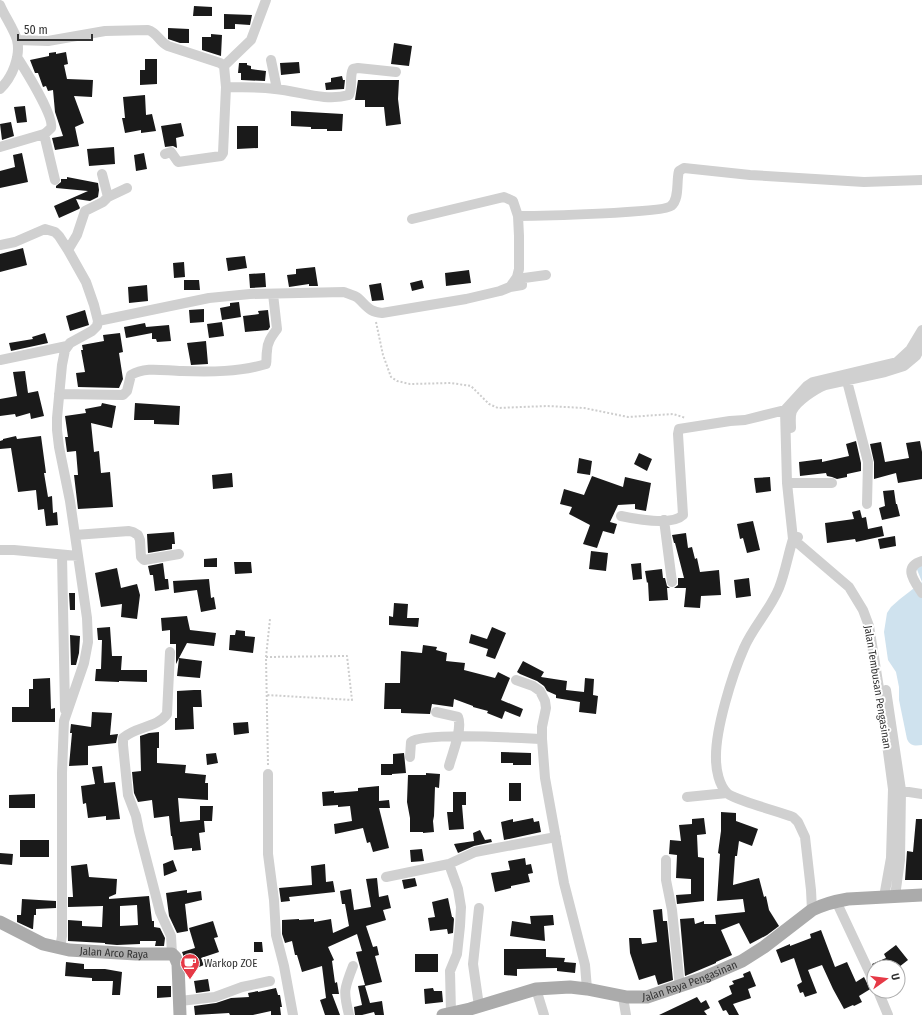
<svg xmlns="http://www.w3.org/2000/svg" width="922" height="1015" font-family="'Fira Sans Condensed',sans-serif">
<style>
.water{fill:#cfe2ee}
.building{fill:#1a1a1a;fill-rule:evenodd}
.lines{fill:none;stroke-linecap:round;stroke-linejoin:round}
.path{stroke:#cdcdcd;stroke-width:2;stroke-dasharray:2 2;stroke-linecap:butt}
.minor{stroke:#d0d0d0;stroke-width:10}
.major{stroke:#ababab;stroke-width:13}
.labels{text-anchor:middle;stroke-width:4;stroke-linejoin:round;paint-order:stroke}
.street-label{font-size:11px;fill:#333;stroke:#fff}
.poi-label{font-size:11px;fill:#333;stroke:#fff;text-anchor:start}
</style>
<rect width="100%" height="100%" fill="#fff"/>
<path class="water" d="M922 566V745C915 746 910 746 907 739L899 700V687L896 672 888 660 884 632 887 613 891 607 900 599 922 582 916 567Z"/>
<path class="building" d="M194 6 212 7V16H193Z
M224 14 252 15 250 25 235 24V29H224Z
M168 28 189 29V43H180L168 39Z
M211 34 222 35 221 56 202 50V37H211Z
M394 43 412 46 409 66 391 64Z
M56 52V54L66 52 68 64 64 65 67 79 93 80 92 97 74 96 84 123 75 127 79 146 55 150 52 138 63 136 55 112 53 90 48 91 46 86 43 87 38 73H35L30 60 49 56V53Z
M145 59H157V84L140 85V70H145Z
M299 62 300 73 281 75 280 63Z
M239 63H247V65L251 66V69L266 71 265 81 241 80V73H238Z
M342 76 343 80H345L344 89 326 90 325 83 331 82V78Z
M358 80H399L398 99 401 124 386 126 384 107H365V100H355Z
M145 95 146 115 152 114 156 131 141 133V130L125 133 122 118H125L123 97Z
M25 106 27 122 17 123 14 107Z
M291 111 343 114 342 131H327V129H311V127L291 126Z
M11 122 14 136 2 140 0 124Z
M181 123 184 136 176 138 177 148 173 146 165 147 161 126Z
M237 126H258V148L237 149Z
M114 147 115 164 89 166 87 149Z
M22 153 28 182 0 188V171L15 167 13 155Z
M144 153 147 169 136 171 134 155Z
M67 177 98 183 99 190 98 197 90 201 76 199 80 208 79 209 59 218 54 206 88 191 56 188V186L61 182V179H67Z
M23 248 27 265 0 272V254Z
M245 256 247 268 228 271 226 258Z
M184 262 185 277 174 278 173 263Z
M315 267 318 286H309V284L289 287 287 275 296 274V269Z
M469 270 471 283 446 286 445 273Z
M265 273 266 287 250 288 249 274Z
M184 280H199L200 290H184Z
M422 280 424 288 412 291 410 283Z
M381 283 384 300 372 301 369 285Z
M147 285 148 301 129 303 128 287Z
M239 302 241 317 222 320 220 308 230 306V303Z
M204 309V322L190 323 189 310Z
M85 310 89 325 70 331 66 316Z
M268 310 270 327 268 330 245 332 243 316 259 314 258 311Z
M222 322 224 336 209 338 207 324Z
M145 323 146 327 169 325 171 341 157 342 156 339H152V333L126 338 124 327Z
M45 333 48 343 11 351 9 343 33 339 32 337Z
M120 333 123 352 119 353 123 379 119 388 78 387 76 373 85 372 81 350H83L82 345 104 341 103 335Z
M206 341 208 364 191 365 187 343Z
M25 371 28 393 38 391 44 416 31 419 30 413 16 417 15 414 0 416V399L17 396 13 372Z
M102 403 116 406 112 428 91 423 94 452 99 451 101 473 110 472 113 507 78 509 74 475H78L76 451 67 452 65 437H68L65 416 86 413 85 409 101 406Z
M135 403 180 406 179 425 154 424V420H134Z
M16 436 17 439 41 436 46 473H44L48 497 52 496 53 513 57 512 58 525 46 526 44 509 38 510 36 490 18 492 11 448 0 449V441L3 440V439Z
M856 441 861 463V471L847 474V477L837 479 832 477 827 476 826 473 800 476 799 462 822 459V462L849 456 846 444Z
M920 441 922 452V479L898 483 896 473 874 479V462L870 444 881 442 885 462 909 458 906 443Z
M639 453 652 459 647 471 634 464Z
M579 458 592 461 590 475 577 473Z
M232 473 233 487 213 489 212 475Z
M592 476 623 487 625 477 651 483 646 511 635 509V504L618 505 610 522 617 524 614 534 603 531 597 548 583 544 590 525 569 514 572 507 560 504 564 489 584 495Z
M770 477 771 491 756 493 754 478Z
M894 490 896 504H897L900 516 882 520 879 508 885 506 883 491Z
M860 510 862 518 866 517 868 529 882 526 884 536 856 542 855 539 827 543 825 523 854 519 852 512Z
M753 521 760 550 747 553 743 538 740 539 737 524Z
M174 532 175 544H172V549L148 553 147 534Z
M686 533 688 548 692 547 695 559 697 558 700 572 719 570 721 595 701 596 700 608 684 607 686 588H674L678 585V578H684L675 543H674L672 535Z
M895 536 896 546 880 549 878 539Z
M591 551 608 553 606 571 589 569Z
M217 558V567H204V559Z
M234 562H251L252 573 235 574Z
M163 563 165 579H168L169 589 155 591 153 575H150L148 566Z
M641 563 642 579 633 580 631 564Z
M117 568 121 588 137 584 140 595 137 619 121 617 122 604 101 607 95 573Z
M662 569 663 578H665L667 586 670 588H667L668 600 649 601 648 582 647 583 645 571Z
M749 578 751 596 736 598 734 580Z
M209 579 211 598 214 597 216 609 201 612 197 590 174 593 173 581Z
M69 593H75V610H70Z
M394 603 408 604 407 618H419L418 627 389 625V616L393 617Z
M187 616 190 630 216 633 214 646 187 643 179 658 202 661 200 678 177 676 179 658 176 664V644H170V630L162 631 161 618Z
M110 627 112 656H122L121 670H147V682L119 681V682L95 681 96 669H101L102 640H98L97 628Z
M492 627 506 633 495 659 486 656 488 649 469 643 471 634 487 639Z
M236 630 245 631V636L255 637 253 653 229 650 230 635H235Z
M70 635 80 636 79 653 76 665H71Z
M423 645 437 647 436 650 447 653 446 661 465 663 464 670 495 678 498 672 510 678 501 700 523 709 520 717 505 711 502 719 487 713 488 711 473 707V706L454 699 453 707 432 704 430 714 401 713V709H384L385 683H400L401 651 422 653Z
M523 661 544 672 541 677 567 681 566 690 584 692 585 678 594 679 593 695 598 696 596 714 579 712 580 702 556 698V695L547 691 544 686 537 681 520 674 517 672Z
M50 678 51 709 55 708V722H12V707H29V689H33V679Z
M194 690H201L202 707H193L194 729 175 730V718H177V691Z
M92 712 112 713 110 735 118 734 116 743 88 746V765L69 766 72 733H70L71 724 91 727Z
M248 722 249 733 234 735 233 723Z
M159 732V748H157V763L186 765 185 773 206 775 205 783H208V800L178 798 180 822 200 820V806H213L212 821H204L205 832 199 833 201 850 192 851V848L174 850 172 836H171L169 816 154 818 152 800 138 802 134 793 132 772 141 771 140 736 149 733Z
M501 752 531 753V765H513V763H501Z
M216 753 218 763 207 765 206 754Z
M404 753 406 773 392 774V775H381V764H393V754Z
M102 766 104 783 115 782 120 819 106 820V816L88 818 86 803 83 804 81 786 95 784 92 767Z
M426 773 440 774 439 788 435 787 434 816 433 821 434 832 423 833V832H410V818L407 802 408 775H426Z
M509 783H521V801H509Z
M379 786V801L389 800 390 808H379L389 848 373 852 370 842 367 843 363 828 335 834 334 824 352 821 350 806 338 807V805L323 806 322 792 334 791V793L358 791V788Z
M453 792H466V805H462L464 829 449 830 447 812H453Z
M35 794V808H9V795Z
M721 812 736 813V821L758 829 752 846 739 841 737 856H735L733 885 759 878 764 897 766 896 769 910 779 926 767 935 750 944 739 923 721 930 732 955 716 962V963L685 976 680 919 694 918 695 924 704 921V924H716L715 915 745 912 743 899 717 901 720 854 718 853 721 831Z
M533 818 534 822 539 821 541 832 504 840 501 822 513 819V822Z
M704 818 706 834 697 835 698 857 704 858V901L677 904 676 895 691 894V879L676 878 677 855 669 854 670 840 681 841 679 825 692 824V819Z
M916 819H922V880H905L907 851 913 852Z
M480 830 485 840 491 839 492 842 474 846 458 853 454 844 474 841 473 833Z
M20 840H49V857H20Z
M422 849 424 861 411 862 410 850Z
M0 853 13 854 12 865 0 864Z
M525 858 526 865 531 864 533 873 528 874 530 882 511 886V888L495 892 491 873 510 870 508 861Z
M173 860 177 871 164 876 163 864Z
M87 864 89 877 117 879 116 894 109 897V899L149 896 152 921H154V927L160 928 165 938 164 946H155L156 941H140V944L117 945 105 944V943L68 941V920L82 921V926L102 927 103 906 68 907V897H73L71 866ZM137 905 138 925 120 926V906Z
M325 864 326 882 333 881 335 892 289 897 290 901 281 902 279 888 312 885 311 866Z
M377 878 379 897 388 895 391 908 383 910 386 920 366 926 373 947 377 946 379 955 375 956 382 982 365 986 370 1003 382 1001 384 1015H375L374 1012 362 1015H355L354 1007 362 1005 358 986 365 985 356 952 362 951 357 934 328 947 334 960 332 961 335 983 337 982 339 994H332L340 1015H325L320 1000 326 998 322 966 302 972 297 955H295L292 941 285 943 282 934V920L299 919V920L314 919V922L331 919 333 933 349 926 345 904H342L340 891 351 889 354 910 371 907 366 879Z
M415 878 417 886 404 889 402 880Z
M187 890V893L201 891 202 900 185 904 188 931 177 933 169 916 166 893Z
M448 898 452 917H453L454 919 453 933 448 934 447 929 430 931 428 918 435 917 432 902Z
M22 899 56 901V908L36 909V915H34L33 929H32L17 922V915H21Z
M662 909 663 921H667L673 980 658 985 655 975 639 980 630 953 629 938H641L642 944 657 942 653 910Z
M553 915 554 925 544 926 545 941 510 936 512 921 531 924 530 916Z
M213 921 218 937 214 938 219 952 201 958 204 965 189 971 182 952 195 948 189 928Z
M821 930 835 967 847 962 856 982 864 977 868 985 872 988 859 996 862 1002 854 1006 853 1005 844 1009 833 989 822 965 808 970 817 993 805 997 803 992 800 993 797 985 802 982 794 958 781 963 776 950 790 944V946L811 938 810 934Z
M254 942H262L263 952H254Z
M896 945 908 960 899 967H874L872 964 886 958 884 954Z
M504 949H546V957L565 958 564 962 576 963 575 973 557 971V968L517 969V976L504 975Z
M415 954H438V972H415Z
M66 962 84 964V969H105L122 972 120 995H112L113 981H92V978L65 976Z
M750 971 756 986 748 989 751 998 733 1004 739 1015H729L726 1010 723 1011 718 1001 732 994 729 986 734 984 732 981 744 977 743 974Z
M208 979 210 991 196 993 194 981Z
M157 986H171V997L157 998Z
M276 988 278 995H280L282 1007H280L281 1015H271V1011L253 1015H230L229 1013 195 1015 194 1006 216 1003 231 998 249 997 248 993 258 991V992Z
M433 988 434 991H442L443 1002 425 1004 424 989Z
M697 997 701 1003 706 1000 710 1008 704 1011 707 1015H659Z"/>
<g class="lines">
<path class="path" d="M376 322 383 355 391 377 397 381 410 384 451 383 471 386 489 404 498 408 547 406 584 408 628 417 673 414 686 418
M266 657 347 656 352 700 267 695
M268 765 266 657 270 619"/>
<path class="minor" d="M0 5C4 15 15 31 17 40 21 56 12 78 0 89
M17 40 48 41 105 31 148 30C158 33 158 41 168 46L220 63 224 66 226 87 223 153 221 156 178 162 171 152 165 154
M17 57C24 68 55 117 51 128 49 130 46 133 44 134L55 180
M271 60 277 89
M224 66 251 40 266 0
M226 87C242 87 259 87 275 89 299 91 325 102 349 95 353 87 349 77 353 69L358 68 396 72
M0 147 44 134
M108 197 127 188
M412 219 504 197 513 201 518 216
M0 245 15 242 45 229 55 232 59 236 68 250 86 282 94 305 98 321 97 326 92 331 70 343 65 350 62 365 57 418V430L59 447 70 501 84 597 87 618 88 642 84 663 64 721 62 773V936L60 948
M68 250 77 235 85 211 103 202 108 197 102 174
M510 287 522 285V280L524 278 546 275
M98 321 209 298 250 294 344 292C348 294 354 295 358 298 367 306 369 312 382 313L466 299 500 291 510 287 517 277 519 269V236L518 216C537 216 663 213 671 206 680 199 676 181 679 171L684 168 750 175 864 182 922 180
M0 360 67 346
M847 381 868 462 867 504
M59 394 123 395 127 391 131 375C146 366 165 371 182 371 210 372 240 372 266 364 267 360 266 356 267 351 267 342 272 336 277 329L273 294
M791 428C791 423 790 416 792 411 797 401 815 389 825 385L885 372 904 366 916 356 922 344
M787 483H832
M621 516C635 519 672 526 683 515L678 434 679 429 730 421 745 420 785 410 790 411
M664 520 672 582
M75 535 129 531 133 532 138 535 140 540 141 557 144 560 179 554
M798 537 793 539C788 555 785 573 779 588 770 610 753 627 744 648 732 675 715 730 716 759 716 770 719 785 727 793 734 800 781 812 793 817L798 822 805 837 811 890 812 910
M0 550H14L78 556
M62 555 65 710
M922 561C902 567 915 582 922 593
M170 652 167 714C157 728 136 726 123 738V745L128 795 136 816 139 831 160 912 171 936 172 954
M516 680 533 686 540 691 545 701 546 708 542 727V739L545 778 564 883 585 965 587 989
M886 690 901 790 900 860 895 896
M436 712 458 717C463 729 452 754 449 766
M410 757 411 742C423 732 521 738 542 739
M268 774V854L274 900 276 935 284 966 293 1015
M896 790 922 794
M687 797 727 793
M666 860V880L672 910 680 987
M449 864 458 889 461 907 460 926 457 954 450 971 451 1013
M386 877 449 864 475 852 556 837
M884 897 891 858 893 789 882 707 869 626 863 610 849 587 793 539 787 483 785 410 807 386 813 382 897 362 910 350 922 330
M836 901 874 982
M479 908 473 964 479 1006
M536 989 544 1015
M878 991 888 1015
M623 997 626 1015
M180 1001 215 997 242 987 270 981
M349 1015C343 991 344 989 353 966"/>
<g class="major">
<path id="s1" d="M0 922 43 944 69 950 136 954H172L175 957 178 964 180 1015"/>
<path id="s2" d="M443 1015 470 1009 536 989 570 987 587 989 627 997H647L703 978 742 961 764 947 812 910C824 904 836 901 848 899L922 895"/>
</g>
</g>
<defs>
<symbol id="cafe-pin" viewBox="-11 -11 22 30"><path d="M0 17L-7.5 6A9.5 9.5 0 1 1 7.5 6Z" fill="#e63946" stroke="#fff"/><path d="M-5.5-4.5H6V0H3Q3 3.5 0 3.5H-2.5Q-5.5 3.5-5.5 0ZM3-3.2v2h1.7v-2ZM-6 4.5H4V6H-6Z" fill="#fff"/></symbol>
</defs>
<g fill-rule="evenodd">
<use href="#cafe-pin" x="179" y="952" width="22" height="30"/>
</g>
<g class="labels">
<g class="street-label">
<text transform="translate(878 687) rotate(81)" y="4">Jalan Tembusan Pengasinan</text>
<text dy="4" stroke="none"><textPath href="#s1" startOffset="120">Jalan Arco Raya</textPath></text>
<text dy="4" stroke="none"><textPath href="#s2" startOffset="254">Jalan Raya Pengasinan</textPath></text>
</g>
<g class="poi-label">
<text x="204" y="967">Warkop ZOE</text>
</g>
</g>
<g transform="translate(886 979) rotate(76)"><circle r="19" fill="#ffffff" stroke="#adadad"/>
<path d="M0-3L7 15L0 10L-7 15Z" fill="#e63946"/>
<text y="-6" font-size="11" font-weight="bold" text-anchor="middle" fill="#333333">U</text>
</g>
<path d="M18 34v6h74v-6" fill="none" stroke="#333333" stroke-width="2"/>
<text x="24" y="34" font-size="12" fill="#333333" stroke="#ffffff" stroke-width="3" paint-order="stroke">50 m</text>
</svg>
